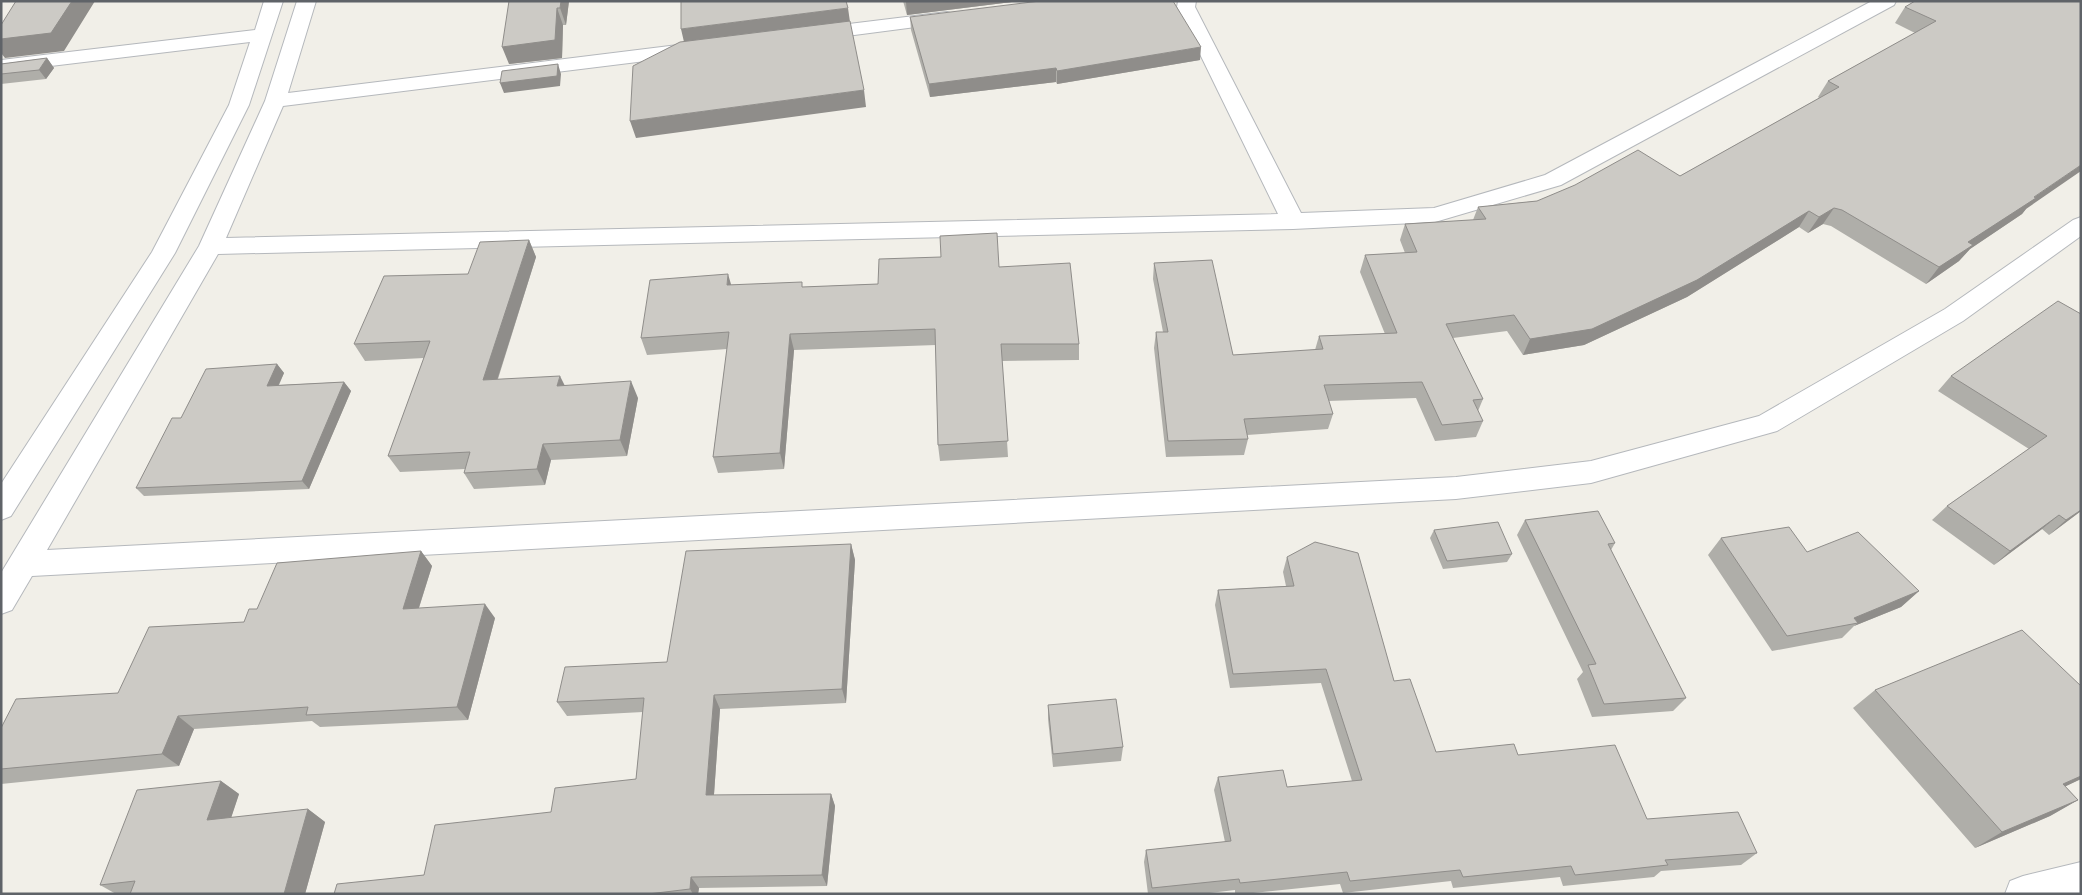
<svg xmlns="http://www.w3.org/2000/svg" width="2082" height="895" font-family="Karla,sans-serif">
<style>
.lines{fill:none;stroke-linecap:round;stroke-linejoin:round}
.minor-casing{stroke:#b5b8bc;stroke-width:2}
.minor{fill:#fff;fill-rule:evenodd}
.wall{fill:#afaea9}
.shaded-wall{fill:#8f8d8a}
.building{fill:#cccac5;stroke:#8f8d8a}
</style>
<rect width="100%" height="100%" fill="#f1efe8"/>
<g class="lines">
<defs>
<path id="minor" d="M264 1H283L249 105 175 253 11 516 1 520V484L152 252 229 105 250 42 1 72V60L255 30Z
M297 1H316L288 93 694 43 701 45 704 49 701 53 694 55 283 106 226 238 1278 214 1177 7 1178 1H1196L1195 7 1301 213 1434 208 1545 175 1872 1H1896L1894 5 1561 185 1435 222 1293 229 218 254 47 550 1456 477 1591 461 1759 416 1945 309 2073 220 2081 217V236L1963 321 1777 431 1591 483 1456 499 32 576 12 610 1 614V573L199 246 265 101Z
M947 12 954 14 957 18 954 22 816 40 809 38 806 34 809 30 816 28Z
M2081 862V894H2005L2010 881 2023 876Z"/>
</defs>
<use href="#minor" class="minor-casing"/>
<use href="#minor" class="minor"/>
</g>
<path class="wall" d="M509 1H569L566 25H563L562 58 509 64Z
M903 1H1020L907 15Z
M2081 1 2026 209 2022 214 1970 249 1959 261 1926 284 1831 226 1823 224 1808 233 1799 227 1687 297 1584 345 1523 355 1507 331 1453 338 1483 399 1478 411 1483 421 1476 437 1435 441 1416 398 1328 401 1333 414 1328 429 1247 435 1248 439 1244 455 1166 457 1154 348 1156 332H1163L1153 279 1154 263 1233 355 1315 350 1319 336 1385 334 1360 272 1365 255 1405 253 1400 240 1405 224 1473 220 1478 207 1537 201 1680 176 1819 98 1818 97 1828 81 1915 33 1895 23 1905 7Z
M910 17 1200 60 1057 84 1056 82 930 97 911 30Z
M47 58 54 68 46 79 1 84V64Z
M529 240 536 257 498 379 564 385 638 398 627 456 551 460 545 485 474 489 464 473 465 469 400 472 388 456 424 358 365 361 354 344 468 274Z
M999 267 1079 344V360L1002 361 1008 457 940 461 938 445 936 345 794 350 784 469 718 473 713 457 727 349 647 355 641 338 731 285 804 287 878 284Z
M2081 314V511L2049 535 2042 529 1994 565 1932 520 1947 506 2029 449 1938 391 1951 376Z
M277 364 284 373 279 385 344 382 351 391 309 489 144 496 136 488 181 418Z
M1525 520 1615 543 1611 550 1686 698 1673 711 1592 717 1577 679 1583 672 1517 535Z
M1434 530 1512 554 1507 562 1443 569 1430 538Z
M1721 538 1807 552 1919 591 1901 607 1854 626 1842 638 1772 651 1708 555Z
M851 544 855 560 846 703 720 709 714 795 831 794 835 806 827 886 699 888 698 894H334L424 875 551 812 636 779 643 712 567 716 557 702 667 662Z
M421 551 432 566 419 608 495 618 468 720 320 727 312 721 194 729 179 766 1 784V728L118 693 244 622 257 609Z
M1287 557 1394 681 1436 752 1518 755 1647 819 1757 853 1741 865 1661 871 1654 877 1563 886 1560 877 1453 888 1451 881 1343 893 1340 884 1244 894H1235V890L1201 894H1148L1144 862 1146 850 1225 842 1214 790 1218 777 1287 787 1352 781 1321 683 1230 688 1215 605 1218 590 1286 586 1283 572Z
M2081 686V779L2065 786 2078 800 2050 816 1975 848 1853 708 1875 690Z
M1048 705 1123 747 1121 761 1053 767 1048 719Z
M221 781 239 794 231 818 308 809 325 822 305 894H116L100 885Z"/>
<path class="shaded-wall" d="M72 1H95L64 51 5 58 1 53V39Z
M561 1H569L566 25 560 8Z
M911 1H1020L907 15 906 2Z
M557 8 563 25 562 58 509 64 502 47Z
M848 8 850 22 684 42 681 29Z
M1201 47 1200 60 1057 84V71Z
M47 58 54 68 46 79 39 70Z
M558 64 561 74 560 86 504 93 500 83Z
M1056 68V82L930 97 929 84Z
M864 90 866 107 636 138 630 121Z
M2081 165V171L2026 209 2022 214 1970 249 1959 261 1926 284 1939 267 1968 242Z
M1834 208 1823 224 1808 233 1819 217Z
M1809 211 1799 227 1687 297 1584 345 1523 355 1530 339Z
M529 240 536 257 492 396 483 380Z
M728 274 733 291 727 285Z
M790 334 794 350 784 469 780 453Z
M277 364 284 373 274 395 267 386Z
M560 376 568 392 557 386Z
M631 381 638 398 627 456 620 440Z
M344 382 351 391 309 489 302 481Z
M543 444 551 460 545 485 537 469Z
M2081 510V511L2049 535 2066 520Z
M2059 515 2042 529 1994 565 2010 551Z
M851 544 855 560 846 703 842 689Z
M421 551 432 566 414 623 403 609Z
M1919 591 1901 607 1854 626 1858 623 1854 618Z
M485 604 495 618 468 720 457 707Z
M714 695 720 709 713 808 706 795Z
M178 716 194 729 179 766 162 754Z
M2081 776V779L2035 801 2063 784Z
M221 781 239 794 226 833 207 820Z
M831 794 835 806 827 886 822 875Z
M2078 800 2050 816 1975 848 2002 832Z
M308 809 325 822 305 894H284Z
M691 877 699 888 698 894H693L690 889Z"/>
<path class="building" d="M16 1H72L51 33 1 39V25Z
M509 1H561L560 8H557L555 40 502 47Z
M681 1H846L848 8 681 29Z
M1040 1H1173L1201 47 1057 71 1056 68 929 84 910 17Z
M1915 1H2081V165L2034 197 2036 198 1968 242 1973 245 1939 267 1842 210 1834 208 1819 217 1809 211 1697 280 1592 329 1530 339 1514 315 1446 324 1483 399 1473 400 1483 421 1442 425 1422 382 1324 385 1333 414 1244 419 1248 439 1168 441 1156 332H1168L1154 263 1212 260 1233 355 1323 349 1319 336 1397 333 1365 255 1417 252 1405 224 1486 219 1478 207 1537 201 1575 185 1638 150 1680 176 1839 87 1828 81 1936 21 1905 7Z
M850 21 864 90 630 121 633 66 680 42Z
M47 58 39 70 1 74V64Z
M558 64 557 76 500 83 502 71Z
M997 233 999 267 1070 263 1079 344H1001L1008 441 938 445 935 329 790 334 780 453 713 457 729 332 641 338 650 280 728 274 727 285 802 282V287L878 284 879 259 941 257 940 236Z
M529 240 483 380 560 376 557 386 631 381 620 440 543 444 537 469 464 473 470 452 388 456 430 341 354 344 384 276 468 274 480 242Z
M2058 301 2081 314V510L2066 520 2059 515 2010 551 1947 506 2047 436 1951 376Z
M277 364 267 386 344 382 302 481 136 488 172 418H181L206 369Z
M1598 511 1615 543 1608 544 1686 698 1604 704 1588 665 1596 664 1525 520Z
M1498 522 1512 554 1447 561 1434 530Z
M1789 527 1807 552 1858 532 1919 591 1854 618 1858 623 1787 636 1721 538Z
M1315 542 1358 553 1394 681 1410 679 1436 752 1514 744 1518 755 1615 745 1647 819 1738 812 1757 853 1665 860 1668 865 1575 875 1571 866 1463 877 1460 870 1350 881 1347 872 1240 883 1239 879 1152 888 1146 850 1231 841 1218 777 1283 770 1287 787 1362 780 1326 669 1233 674 1218 590 1294 586 1287 557Z
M851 544 842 689 714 695 706 795 831 794 822 875 691 877 690 889 648 894H334L337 884 424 875 435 825 551 812 555 788 636 779 644 698 557 702 565 667 667 662 686 551Z
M421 551 403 609 485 604 457 707 306 715 308 707 178 716 162 754 1 769V728L16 699 118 693 149 627 244 622 249 609H257L277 563Z
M2022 630 2081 686V776L2063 784 2078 800 2002 832 1875 690Z
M1116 699 1123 747 1053 754 1048 705Z
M221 781 207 820 308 809 284 894H130L135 881 100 885 137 790Z"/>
<rect width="2082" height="895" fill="none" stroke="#5f6368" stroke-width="5"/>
</svg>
